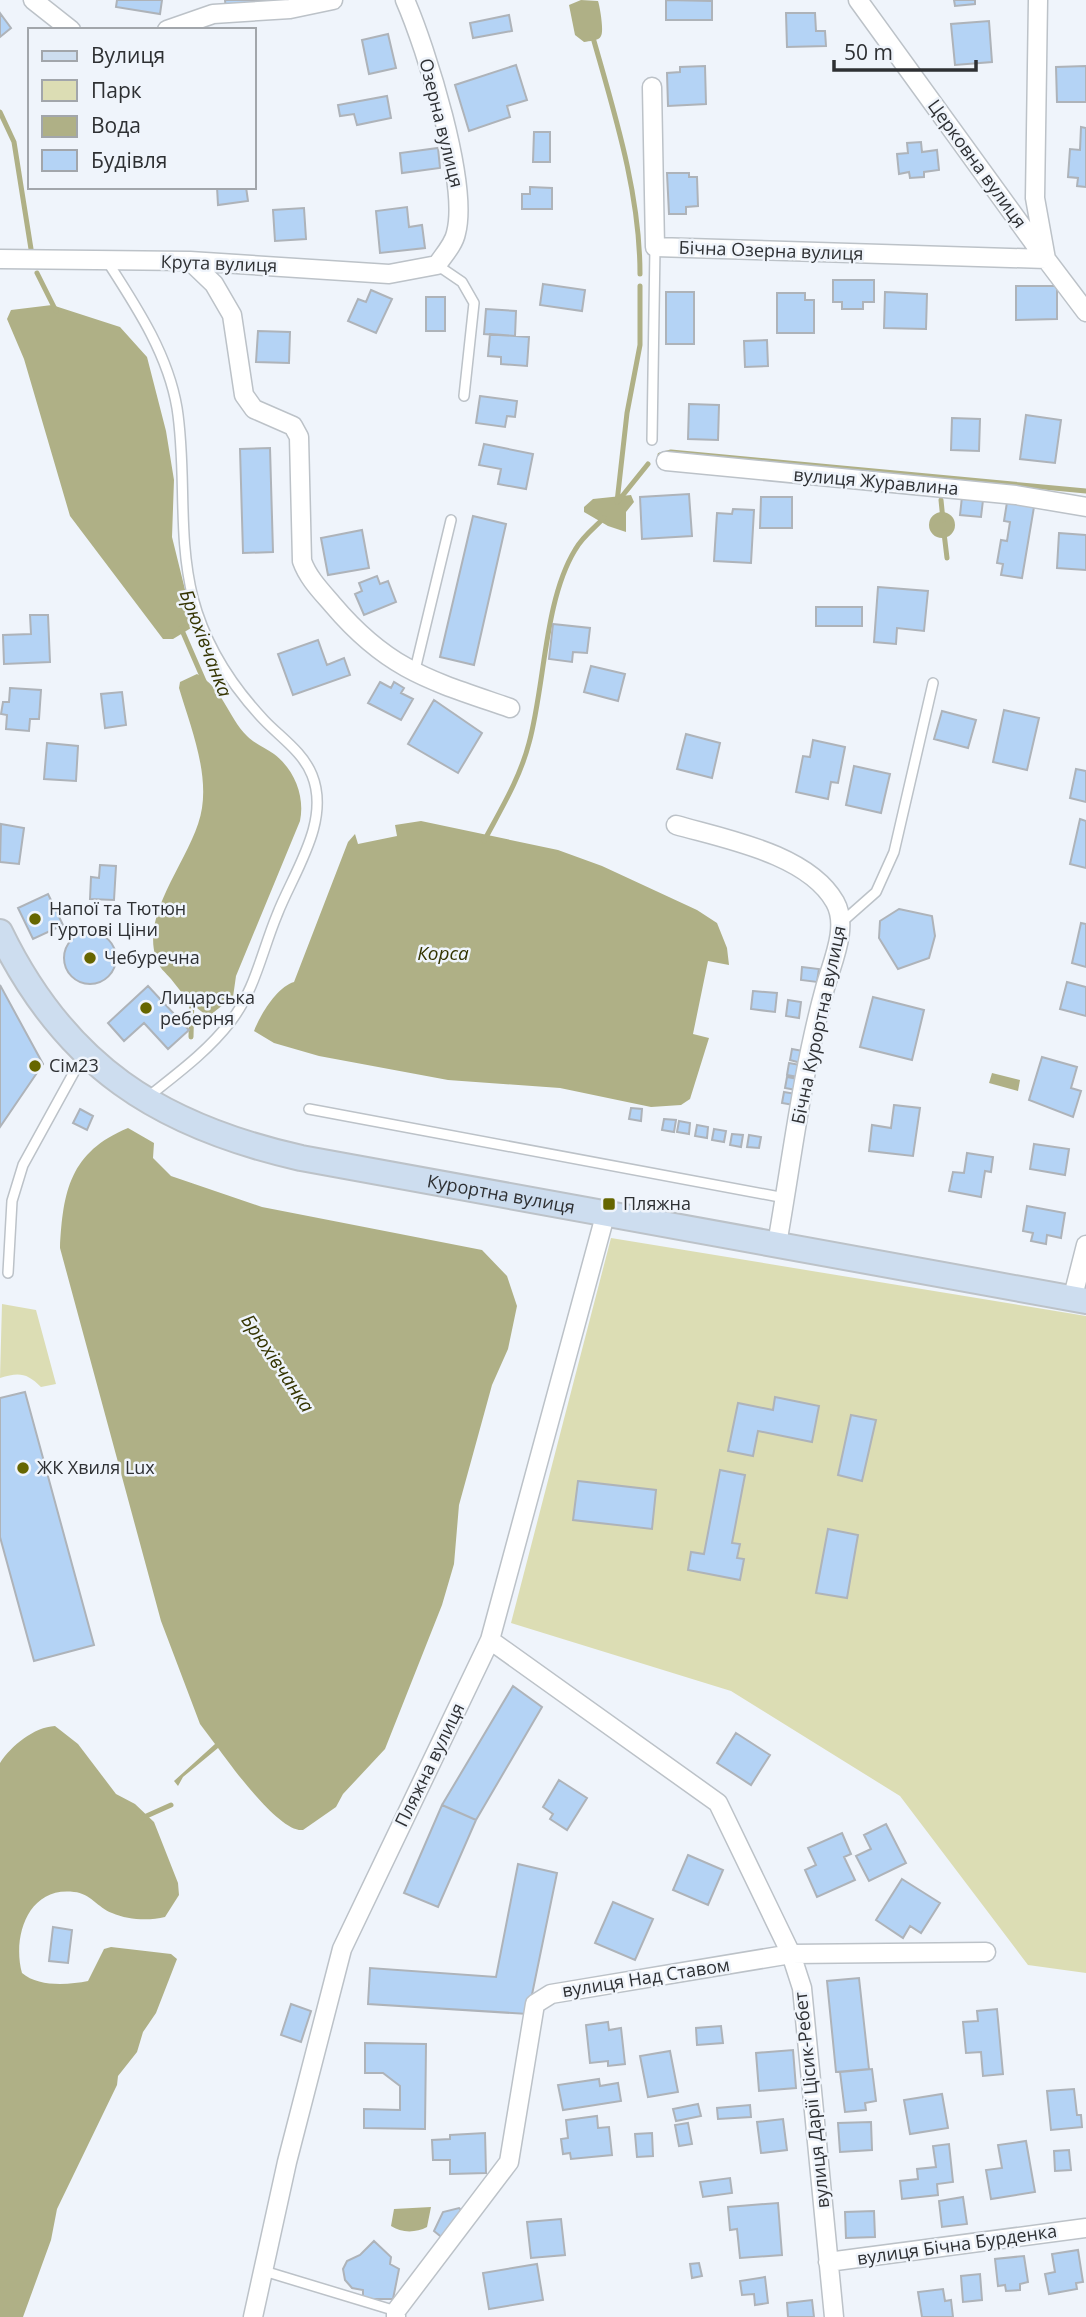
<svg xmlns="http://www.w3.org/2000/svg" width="1086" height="2317" font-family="'Open Sans',sans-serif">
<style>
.green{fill:#dcddb4}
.water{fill:#afb086}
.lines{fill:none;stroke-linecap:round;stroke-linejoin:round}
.stream{stroke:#afb086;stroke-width:5}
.building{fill:#b4d3f5;stroke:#aeb3b9;stroke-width:2}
.service-casing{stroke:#bcc2c8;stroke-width:12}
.minor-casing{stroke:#bcc2c8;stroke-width:21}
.secondary-casing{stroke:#bcc2c8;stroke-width:28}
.service{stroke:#fff;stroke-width:9}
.minor{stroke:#fff;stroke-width:18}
.secondary{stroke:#cdddef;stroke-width:24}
.poi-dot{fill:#660;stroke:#eff4fb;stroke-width:2.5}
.labels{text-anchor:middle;stroke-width:5;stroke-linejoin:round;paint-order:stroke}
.street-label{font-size:18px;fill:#2e3033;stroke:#eff4fb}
.poi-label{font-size:18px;fill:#2e3033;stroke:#eff4fb;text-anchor:start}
.water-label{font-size:19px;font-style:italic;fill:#343400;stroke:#eff4fb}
</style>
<rect width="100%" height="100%" fill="#eff4fb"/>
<path class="green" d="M611 1238 1086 1316V1973L1028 1965 900 1796 731 1691 511 1623Z
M2 1304 36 1310 56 1384 41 1387C27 1373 19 1372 0 1378Z"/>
<path class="water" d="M581 0 598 1C600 7 604 31 601 36 599 41 589 41 584 42L575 35 569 5Z
M52 305 120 327 147 357 166 431 174 480 172 537 192 618 191 628 173 639H163L70 516 24 359 7 319 11 310Z
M631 495 634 502 626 512V532L608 526 584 512V507L593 499Z
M929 525a13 13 0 1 1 26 0a13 13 0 1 1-26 0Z
M197 674C223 688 228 717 247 736 255 744 266 748 274 754 295 770 305 797 300 821L236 976 233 997 209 1016C193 1008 182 993 171 979 166 973 158 967 156 958 140 910 195 855 202 808 208 769 190 725 179 688L180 682Z
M421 821 558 850 602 866 697 910 717 923 727 948 729 965 708 961 693 1034 709 1038 690 1099 681 1105 651 1107 560 1088 448 1080 319 1056 274 1043 254 1031C260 1015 277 987 294 982L348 842 355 834 358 844 397 836 395 825Z
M992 1073 1020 1080 1018 1091 989 1083Z
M128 1128 154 1143 153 1158 171 1176 262 1207 482 1250 507 1276 517 1306 508 1349 492 1385 459 1505 454 1564 442 1605 385 1749 343 1794 336 1807 303 1830C280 1833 232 1767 218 1748L183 1777 178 1786 174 1781 215 1744 200 1724 161 1621 60 1248C63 1191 70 1152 128 1128Z
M55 1726 78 1744 116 1794 135 1804 154 1822 178 1883 179 1895 165 1917C149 1921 128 1920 112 1913 98 1908 90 1893 74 1892 28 1886 12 1937 22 1973 38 1987 68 1985 88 1981L104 1949 111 1947 171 1954 177 1959 156 2013 143 2032 137 2052 118 2076 117 2085 57 2209 51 2240 23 2317H0V1763C11 1746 34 1727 55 1726Z
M431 2207 427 2227C416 2233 401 2233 391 2226L394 2209Z"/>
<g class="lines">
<path class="stream" d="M592 34C614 112 640 192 640 274
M0 112 14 142 31 249
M37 273 56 311
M660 455 671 452 1086 491
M619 500 648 464
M941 500 943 520
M617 502 627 413 640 345V286
M944 533 947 558
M181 628 204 681
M484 841C501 809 520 778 529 743 545 685 544 601 575 550 582 537 594 528 604 518
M191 1037 192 996
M142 1818 171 1805"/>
</g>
<path class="building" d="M117 0H162L160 14 116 7Z
M225 0H269V3L226 10Z
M666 0 712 1V20H666Z
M954 0H975V4L955 6Z
M0 13 11 28 0 37Z
M786 13H815L816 31H825L826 46 787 47Z
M509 15 512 31 473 38 470 23Z
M989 21 992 62 955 65 951 24Z
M388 34 396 68 369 74 362 40Z
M516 65 527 100 507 106 510 117 469 131 455 85Z
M705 66 706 104 668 106 667 73 680 72V67Z
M1086 66V102H1057L1056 67Z
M387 96 391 118 357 125 354 114 340 116 338 105Z
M1081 127 1086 128V187L1077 186 1078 178 1068 177 1070 149 1080 150Z
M534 132H550V162H533Z
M921 142 922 152 937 150 939 170 924 172V177L910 178 909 172 899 174 897 154 908 153 907 143Z
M438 148 440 168 402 173 400 153Z
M667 173H689V177H697L698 206 686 207V214H669Z
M217 187H246L248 201 218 205Z
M530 187 552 188V209H522V194H530Z
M407 207 409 227 422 225 425 248 380 253 376 211Z
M304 208 306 239 275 241 273 210Z
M833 280H874V302H863V309H842V302H833Z
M543 284 585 290 582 311 540 305Z
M1016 286H1057V319L1016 320Z
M371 290 392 299 376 333 348 321 358 299 366 302Z
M666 292H694V344H666Z
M885 292 927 294 926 329 884 328Z
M777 293H805V300H814V333H777Z
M426 297H445V331H426Z
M486 309 516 311 515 336 484 334Z
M258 331 290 332 289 363 256 362Z
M490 334 529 337 527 366 501 364V357L488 356Z
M767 340 768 366 745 367 744 341Z
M480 396 517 401 515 417 507 416 505 427 476 423Z
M689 404 719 405 718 440 688 439Z
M1026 415 1061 420 1055 463 1020 459Z
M952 418 980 419 979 451 951 450Z
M484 444 533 454 526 489 498 484 501 469 479 465Z
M270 448 273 552 243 553 240 449Z
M689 494 692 536 642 539 640 497Z
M1008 496 1035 501 1022 578 1001 575 1003 564 997 563 1001 540 1007 541 1010 522 1004 521Z
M761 497H792V528H760Z
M962 497 983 500 981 517 960 515Z
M733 509 754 510 751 563 714 561 717 513 732 514Z
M473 516 506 524 474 665 440 657Z
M362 530 369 568 328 575 321 538Z
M1059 533 1086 535V570L1057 568Z
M377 576 380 584 388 581 396 602 364 615 355 594 362 591 359 583Z
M878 587 928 591 924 631 897 628 896 644 874 642Z
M816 607H862V626H816Z
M30 615H48L50 662 4 664 3 635 31 634Z
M553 624 590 628 587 653 573 652 572 662 549 659Z
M318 640 327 665 344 658 350 675 293 695 278 654Z
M591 666 625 674 618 701 584 692Z
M380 682 391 688 394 682 404 688 401 693 413 699 401 720 368 703Z
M10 688 41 690 39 719H30L29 731 6 729 7 715 1 714 3 702H9Z
M122 692 126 725 105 728 101 694Z
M434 700 482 733 458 773 408 744Z
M1004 710 1039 718 1027 770 993 762Z
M942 711 976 720 968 748 934 739Z
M686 734 720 743 712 778 677 769Z
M813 740 845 747 838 783 831 782 828 799 796 792 803 756 810 757Z
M47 743 78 746 76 781 44 779Z
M854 766 890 774 881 813 846 805Z
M1076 769 1086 771V802L1070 798Z
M1080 819 1086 821V868L1070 864Z
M1 824 24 828 19 864 0 862Z
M100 865 116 866 114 900 90 899 91 877 99 878Z
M48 894 63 925 33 939 18 908Z
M899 909 932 916 935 936 929 958 898 969 879 938 880 921Z
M1081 923 1086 924V967L1072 963Z
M64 958a26 26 0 1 1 52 0a26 26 0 1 1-52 0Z
M802 967 819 969 817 982 801 980Z
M1067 982 1086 987V1016L1060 1009Z
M0 985 43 1064 0 1127Z
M148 986 189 1030 168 1049 144 1023 124 1041 108 1023Z
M753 991 777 993 775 1012 751 1009Z
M873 997 924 1010 912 1060 860 1047Z
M788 1000 801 1002 799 1018 786 1016Z
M792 1049 803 1051 801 1063 790 1060Z
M1042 1057 1077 1067 1071 1088 1081 1091 1073 1117 1029 1100Z
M789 1063 800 1065 798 1077 787 1075Z
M787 1077 798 1079 796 1090 785 1088Z
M784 1092 796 1094 794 1105 782 1103Z
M894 1105 920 1108 913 1156 869 1151 872 1125 891 1128Z
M631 1108 642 1109 641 1121 629 1119Z
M80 1109 93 1116 87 1130 73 1123Z
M664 1119 676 1120 674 1132 662 1130Z
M679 1121 690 1123 689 1134 677 1132Z
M697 1125 708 1127 707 1138 695 1136Z
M714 1129 726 1131 724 1142 712 1140Z
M732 1134 743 1135 741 1147 730 1145Z
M749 1135 761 1137 759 1148 747 1147Z
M1034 1144 1069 1149 1065 1175 1030 1169Z
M967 1153 993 1157 991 1172 985 1171 981 1197 949 1191 953 1172 964 1173Z
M1027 1206 1065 1213 1061 1238 1047 1235 1046 1244 1031 1241 1033 1233 1023 1231Z
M25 1392 94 1645 34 1661 0 1537V1398Z
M775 1397 819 1406 812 1442 758 1431 753 1456 728 1451 738 1403 773 1410Z
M851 1415 876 1420 862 1481 838 1475Z
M720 1470 745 1475 732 1543 740 1544 737 1558 744 1559 740 1580 688 1570 691 1552 704 1554Z
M578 1481 656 1490 652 1529 573 1520Z
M828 1529 858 1535 847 1598 816 1593Z
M513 1686 542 1707 476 1820 442 1805Z
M736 1733 770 1755 751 1785 717 1763Z
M559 1780 587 1798 567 1830 550 1819 553 1814 543 1807Z
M442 1805 476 1820 438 1907 404 1893Z
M886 1824 906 1863 869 1881 856 1856 871 1849 864 1835Z
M842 1833 851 1854 844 1857 855 1880 817 1897 805 1870 816 1865 808 1848Z
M688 1855 723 1870 708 1905 673 1890Z
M518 1864 557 1873 528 2014 368 2004 370 1968 496 1977Z
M902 1879 940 1903 921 1933 910 1926 903 1938 876 1920Z
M613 1902 653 1919 635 1960 595 1943Z
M53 1927 72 1930 68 1963 49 1961Z
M859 1978 869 2069 836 2072 827 1981Z
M291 2004 311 2011 301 2042 281 2035Z
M997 2009 1003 2074 983 2076 981 2052 966 2053 963 2022 978 2021 977 2011Z
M608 2022 609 2030 621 2028 625 2064 608 2066V2061L590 2063 586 2025Z
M721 2026 723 2043 697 2045 696 2028Z
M365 2043 426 2044 425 2129 364 2128V2109L400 2110V2086L383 2073H365Z
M793 2050 796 2088 759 2091 756 2053Z
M670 2051 678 2092 648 2097 640 2056Z
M872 2069 876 2101 865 2103 866 2110 845 2112 840 2072Z
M599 2079 600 2086 618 2083 621 2101 563 2110 558 2085Z
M1074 2089 1077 2115H1081L1082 2127 1051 2130 1047 2091Z
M942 2094 948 2128 910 2134 904 2100Z
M698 2104 701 2116 676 2121 673 2109Z
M750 2105 751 2117 718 2119 717 2108Z
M597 2116 598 2128 609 2127 612 2155 571 2159 570 2153 563 2154 561 2139 568 2138 566 2120Z
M783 2119 787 2150 761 2153 757 2122Z
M871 2122 872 2150 840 2152 838 2123Z
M688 2123 692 2144 679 2146 675 2125Z
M485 2133 486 2173 450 2174V2160H433L432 2140 450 2139V2135Z
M652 2133 653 2156 637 2157 635 2134Z
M1026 2141 1035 2192 991 2199 986 2170 1002 2168 998 2145Z
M949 2144 953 2182 937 2184 938 2195 902 2199 900 2181 918 2179 917 2169 936 2167 933 2146Z
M1069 2150 1071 2170 1055 2171 1054 2151Z
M730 2178 732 2193 703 2197 700 2182Z
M963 2197 967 2224 942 2227 939 2201Z
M778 2203 782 2255 740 2258 737 2229 730 2230 728 2207Z
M459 2208 465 2214 445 2240 434 2231 443 2212Z
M874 2211 875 2237 846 2238 845 2212Z
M561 2219 565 2255 531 2258 527 2222Z
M374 2241 391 2257 390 2264 399 2269 393 2299H363V2290L352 2288 345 2280 343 2269 347 2261 360 2255Z
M1078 2250 1083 2282 1076 2283 1077 2289 1049 2294 1045 2274 1055 2272 1052 2254Z
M1024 2256 1028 2282 1020 2284V2290L1006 2291 1005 2285 998 2286 995 2259Z
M699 2263 702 2276 692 2278 690 2264Z
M537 2264 543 2300 489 2309 483 2273Z
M980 2274 982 2300 963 2302 961 2276Z
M765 2277 768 2303 755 2305 754 2294 742 2295 740 2281Z
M943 2289 945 2301 951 2300 953 2317H922L918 2292Z
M812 2300 814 2317H788L787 2303Z"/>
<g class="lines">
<defs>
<path id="service" d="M107 261C136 306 168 354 177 408 187 471 177 535 193 598 205 644 231 685 264 720 280 737 303 752 312 775 331 822 293 873 277 915 262 951 255 990 231 1021 208 1051 178 1073 149 1096
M437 265 462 282 474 303 464 396
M652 440 655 247
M414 674 451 520
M842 922 876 892 894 852 933 683
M309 1109 785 1198
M8 1273 12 1201 23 1165 84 1054
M264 2271 396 2311"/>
<path id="minor" d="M33 0 71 30
M858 0 1042 254
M1038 0 1035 198 1046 259 1086 312
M167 30 213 14 290 9 333 0
M652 87 655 247 1046 259
M0 259 190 261 389 274 437 265C443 256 454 244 456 233 469 184 426 48 405 0
M190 261 214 284 232 315 244 395 254 409 293 426 299 437 302 561C308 578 321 591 333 605 389 671 432 681 510 708
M666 461 1016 495 1086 507
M676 825C725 839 808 854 835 902 849 927 832 962 825 988 802 1072 792 1159 777 1244
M1072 1300 1086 1245
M490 1640 718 1803 791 1954 802 1988 834 2317
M828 2262 1086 2228
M253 2317 287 2162 342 1949 490 1640 606 1212
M396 2317V2311L509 2162 535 2004 551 1994 791 1954 986 1952"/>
<g id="secondary">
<path id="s1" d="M0 932C65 1066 159 1126 301 1158L1086 1301"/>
</g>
</defs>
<use href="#service" class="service-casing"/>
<use href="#minor" class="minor-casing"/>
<use href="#secondary" class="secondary-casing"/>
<use href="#service" class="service"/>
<use href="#minor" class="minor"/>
<use href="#secondary" class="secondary"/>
</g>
<g class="poi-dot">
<circle cx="35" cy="919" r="7"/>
<circle cx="90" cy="958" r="7"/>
<circle cx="146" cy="1008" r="7"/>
<circle cx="35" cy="1066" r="7"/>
<rect x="602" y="1197" width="14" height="14" rx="3.5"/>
<circle cx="23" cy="1468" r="7"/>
</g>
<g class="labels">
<g class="street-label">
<text transform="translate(441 123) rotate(76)" y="6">Озерна вулиця</text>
<text transform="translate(977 164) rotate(54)" y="6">Церковна вулиця</text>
<text transform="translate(771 251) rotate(2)" y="6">Бічна Озерна вулиця</text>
<text transform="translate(219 264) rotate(2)" y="6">Крута вулиця</text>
<text transform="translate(876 482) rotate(5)" y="6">вулиця Журавлина</text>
<text transform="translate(819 1025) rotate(-78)" y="6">Бічна Курортна вулиця</text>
<text dy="6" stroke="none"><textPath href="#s1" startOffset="595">Курортна вулиця</textPath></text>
<text transform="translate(430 1765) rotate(-64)" y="6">Пляжна вулиця</text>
<text transform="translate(646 1978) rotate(-9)" y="6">вулиця Над Ставом</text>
<text transform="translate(812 2100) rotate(-96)" y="6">вулиця Дарії Цісик-Ребет</text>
<text transform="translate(957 2245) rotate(-8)" y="6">вулиця Бічна Бурденка</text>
</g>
<g class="poi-label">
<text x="49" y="915">Напої та Тютюн<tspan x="49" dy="21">Гуртові Ціни</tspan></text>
<text x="104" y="964">Чебуречна</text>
<text x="160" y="1004">Лицарська<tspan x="160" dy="21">реберня</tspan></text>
<text x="49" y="1072">Сім23</text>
<text x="623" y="1210">Пляжна</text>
<text x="37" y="1474">ЖК Хвиля Lux</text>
</g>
<g class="water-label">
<text transform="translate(206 643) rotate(69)" y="7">Брюхівчанка</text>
<text x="443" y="960">Корса</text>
<text transform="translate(278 1363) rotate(56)" y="7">Брюхівчанка</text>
</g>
</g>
<rect x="28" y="28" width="228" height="161" fill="#eff4fb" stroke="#a2a6ab" stroke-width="2"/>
<rect x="42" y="51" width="35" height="10" fill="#cdddef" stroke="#a2a6ab" stroke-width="2"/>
<text x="91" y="63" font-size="21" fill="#2e3033">Вулиця</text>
<rect x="42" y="80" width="35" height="21" fill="#dcddb4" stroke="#a2a6ab" stroke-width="2"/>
<text x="91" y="98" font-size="21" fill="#2e3033">Парк</text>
<rect x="42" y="116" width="35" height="21" fill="#afb086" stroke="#a2a6ab" stroke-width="2"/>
<text x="91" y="133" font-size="21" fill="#2e3033">Вода</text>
<rect x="42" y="150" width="35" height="21" fill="#b4d3f5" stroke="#a2a6ab" stroke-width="2"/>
<text x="91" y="168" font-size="21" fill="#2e3033">Будівля</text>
<path d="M834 60v10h142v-10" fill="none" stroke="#2e3033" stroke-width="3.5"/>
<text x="844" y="60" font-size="21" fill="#2e3033" stroke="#eff4fb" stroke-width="5" paint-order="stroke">50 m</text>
</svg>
